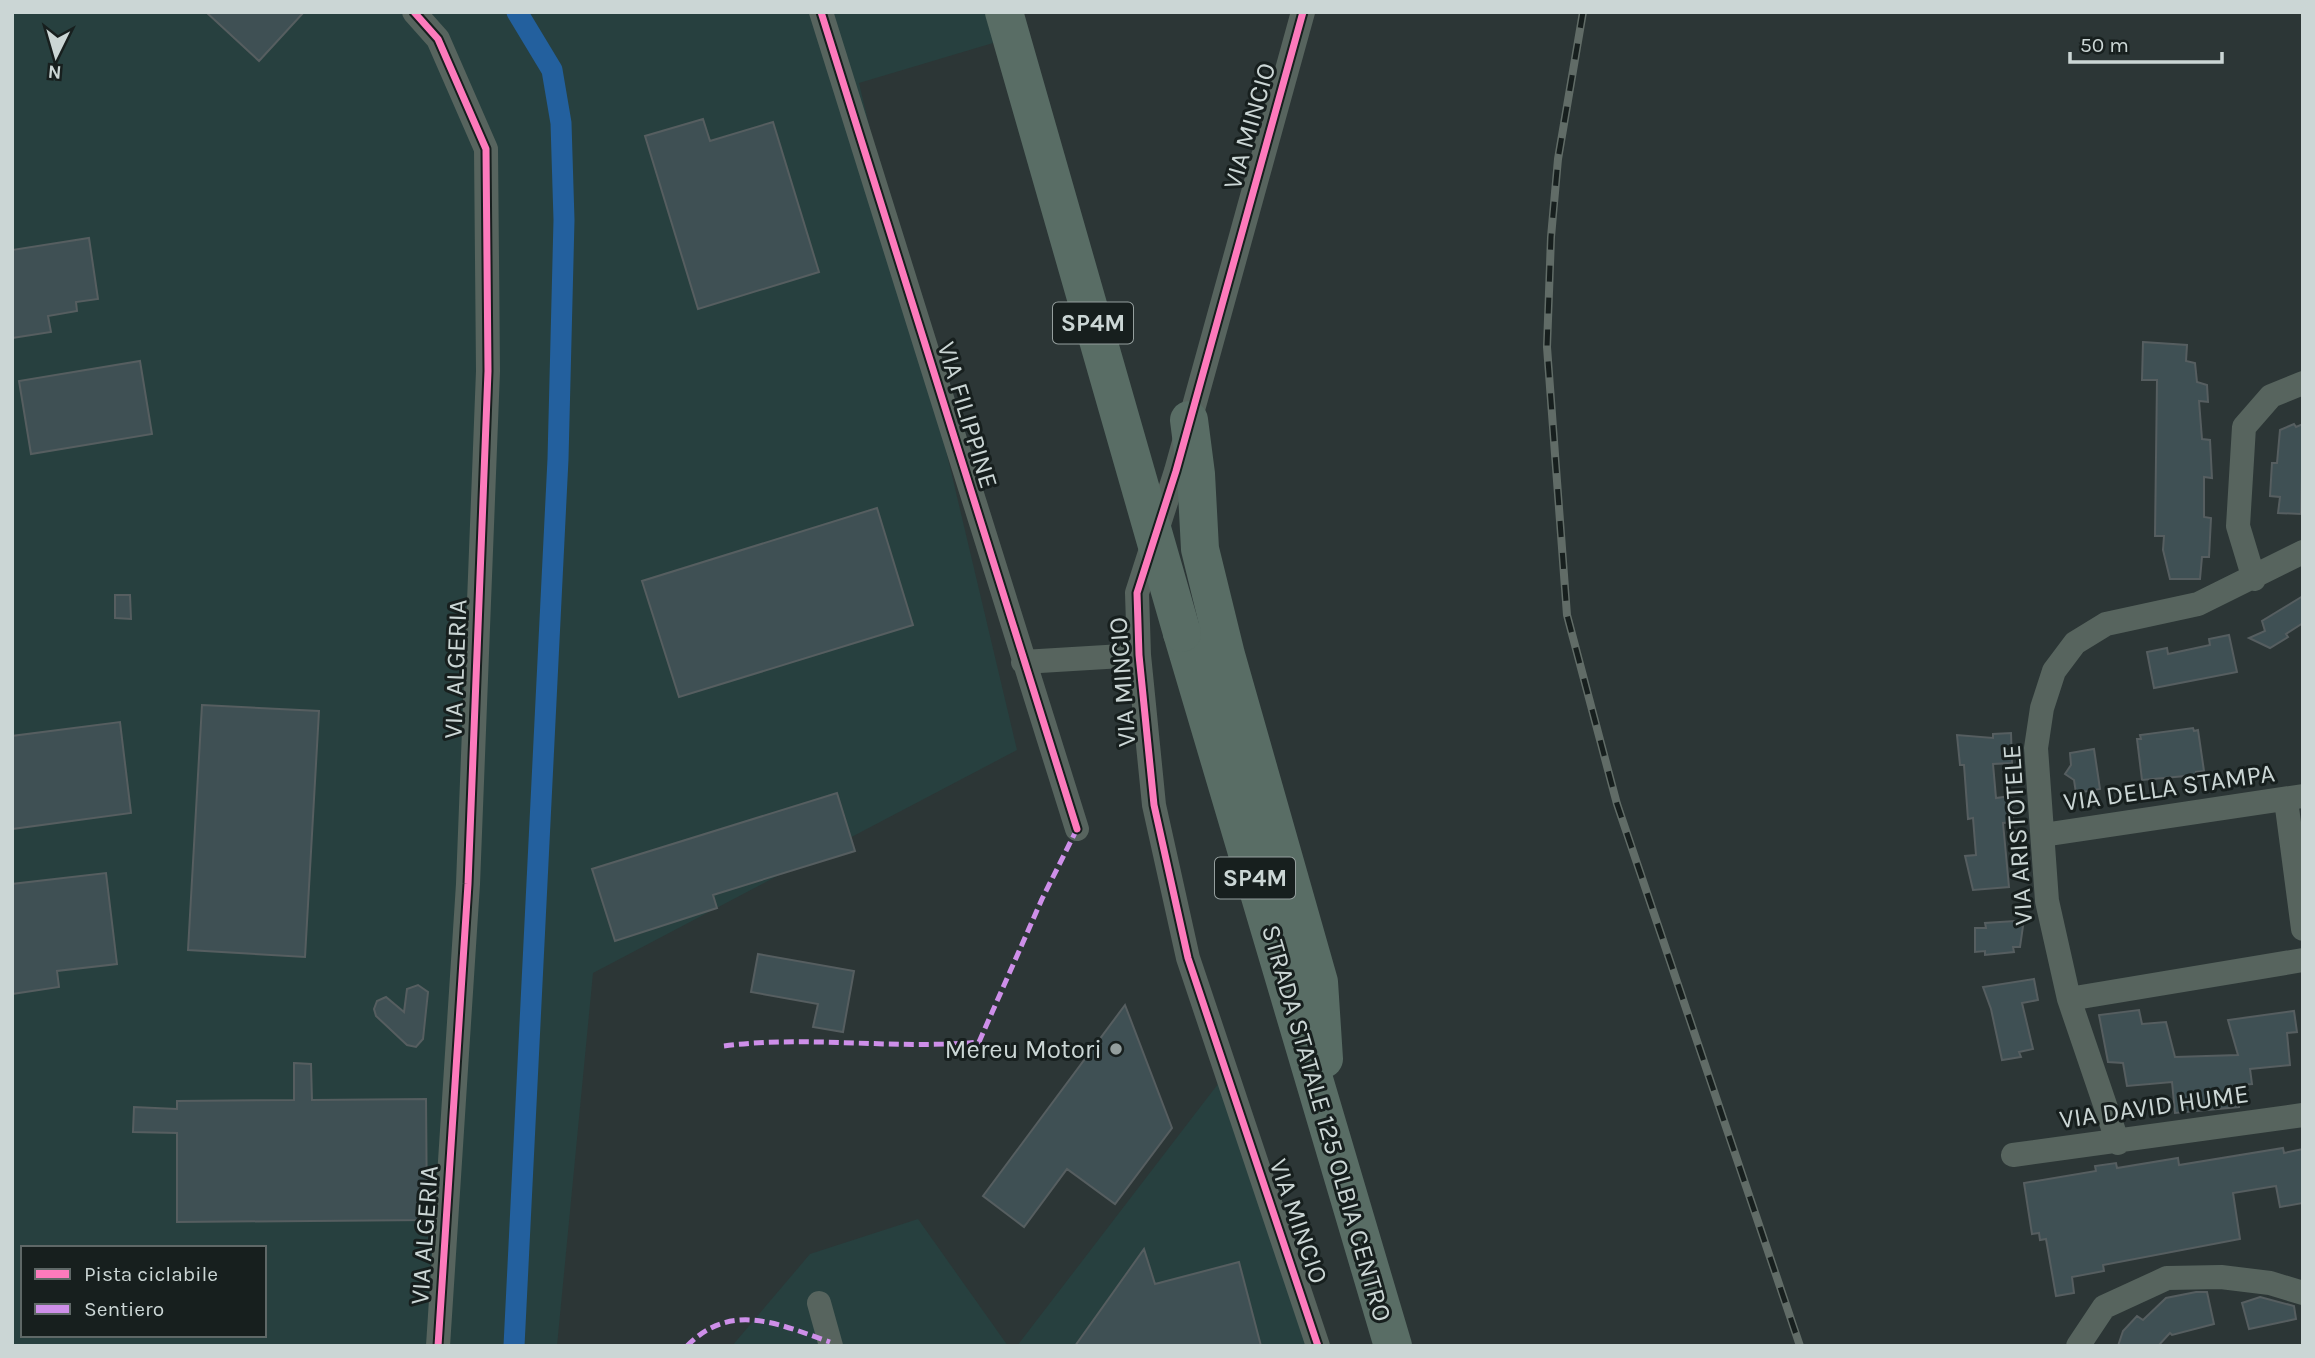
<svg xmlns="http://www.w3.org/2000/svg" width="2315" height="1358" font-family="Karla,sans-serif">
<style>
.built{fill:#27403f;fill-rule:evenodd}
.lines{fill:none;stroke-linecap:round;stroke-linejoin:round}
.canal{stroke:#23609e;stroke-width:21}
.building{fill:#3f5054;stroke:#565e60;stroke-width:2}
.street{stroke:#57645e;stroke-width:24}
.primary{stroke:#596d65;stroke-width:38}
.rail-casing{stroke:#616c67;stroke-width:8}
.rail{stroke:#171f1e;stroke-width:5;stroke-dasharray:16;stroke-linecap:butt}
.primary-bridge{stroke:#596d65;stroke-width:38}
.quiet{stroke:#ce8fe9;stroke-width:5;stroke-dasharray:10 5;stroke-linecap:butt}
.cycleway-casing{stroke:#171f1e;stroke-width:11}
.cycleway{stroke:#fd7abc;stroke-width:7}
.poi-dot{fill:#939e9d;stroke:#171f1e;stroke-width:2.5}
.labels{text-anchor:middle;stroke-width:6;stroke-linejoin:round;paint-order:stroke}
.shield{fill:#171f1e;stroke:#959f9e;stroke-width:2}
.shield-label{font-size:24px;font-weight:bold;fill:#cbd6d5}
.street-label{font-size:26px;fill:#cbd6d5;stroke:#171f1e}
.poi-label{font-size:26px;fill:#cbd6d5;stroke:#171f1e;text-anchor:end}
</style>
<rect width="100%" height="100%" fill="#2c3636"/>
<path class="built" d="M12 12H985L993 43 859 83 1017 750 593 973 557 1346H12ZM23 1248H264V1335H23Z
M1231 1067 1308 1346H1017Z
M918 1219 1008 1346H732L810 1254Z"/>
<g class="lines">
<path class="canal" d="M514 1346 558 459 564 220 561 123 552 70 517 12"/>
</g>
<path class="building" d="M206 12H304L259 61Z
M703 119 710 141 773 122 819 272 698 309 645 136Z
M89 238 98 299 76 302 77 311 48 316 51 332 12 338V250Z
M2143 342 2187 345 2186 361 2195 363 2197 382 2207 385 2208 402 2199 401 2202 439 2210 440 2212 478 2204 477V517L2211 518 2209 557H2202L2200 579H2170L2163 550 2164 536H2155L2157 380H2142Z
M140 361 152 434 31 454 19 381Z
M2294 424 2296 427 2303 424 2301 514 2278 513 2280 497 2270 496 2272 463H2277L2280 430Z
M877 508 913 625 679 697 642 581Z
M115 595H130L131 619 115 618Z
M2303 596V623L2286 634 2288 637 2270 648 2249 638 2265 631 2262 621Z
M2229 635 2237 672 2154 688 2147 652 2167 648 2168 654 2210 645 2209 639Z
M202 705 319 711 305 957 188 950Z
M120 722 131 813 12 829V736Z
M2193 728 2194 731 2198 730 2204 771 2196 772V775L2142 780 2137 739H2141L2140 735Z
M2011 733 2012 763 1993 764 1996 798 2011 796 2013 822 2003 823 2009 887 1973 890 1965 856 1976 855 1973 818 1968 819 1964 765H1960L1957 735 1993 738V734Z
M2094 749 2100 789 2076 793 2074 780 2065 774 2071 765 2070 753Z
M837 793 855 851 713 895 717 908 615 941 592 869Z
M106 873 117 964 57 971 59 987 12 994V884Z
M2015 921 2016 926H2023L2020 947H2013L2014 952 1985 955V951L1975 952V928H1986L1985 923Z
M758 954 854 971 843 1032 813 1027 818 1004 751 992Z
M2034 979 2038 1000 2022 1003 2033 1049 2019 1052 2021 1057 2002 1060 1991 1009 1983 987Z
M418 985 428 992 423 1039 416 1047 407 1045 376 1016 374 1009 377 1001 386 997 404 1012 407 989Z
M1125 1005 1172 1128 1115 1204 1067 1169 1024 1227 983 1196Z
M2139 1010 2142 1024 2166 1022 2175 1057 2238 1055 2228 1020 2294 1011 2297 1032 2287 1033 2290 1065 2250 1069 2252 1084 2238 1085 2239 1107 2175 1113 2172 1082 2127 1086 2123 1063 2108 1062 2099 1015Z
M294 1063 311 1064 312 1100 426 1099 427 1220 177 1222V1133L133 1132 134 1107 177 1109V1101L294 1100Z
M2283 1148 2284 1153 2303 1149V1203L2280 1207 2276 1186 2233 1193 2240 1239 2103 1265 2104 1271 2072 1277 2074 1293 2056 1296 2046 1239 2040 1240 2039 1233 2032 1234 2024 1183 2096 1171 2095 1166 2116 1163 2117 1168 2178 1158 2179 1165Z
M1144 1249 1155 1284 1239 1262 1261 1346H1075Z
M2196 1292H2207L2214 1324 2172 1335 2170 1333 2158 1346H2118L2123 1331 2137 1316 2143 1320 2166 1298Z
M2260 1297 2294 1306 2296 1319 2249 1329 2242 1303Z"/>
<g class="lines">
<path class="street" d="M414 12 438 39 486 149 488 371 468 884 438 1346
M821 12 1077 829
M1303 12 1176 471 1137 593 1139 655 1154 805 1188 958 1318 1346
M2254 579 2238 526 2244 427 2271 396 2303 383
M1023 662 1139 655
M2286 800 2303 929
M2043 835 2303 796
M2069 999 2303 960
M2118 1143 2069 999 2047 901 2036 748 2042 708 2054 671 2075 643 2106 624 2198 604 2303 552
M2013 1155 2303 1115
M819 1303 831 1346
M2078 1346 2104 1307 2167 1278 2221 1277 2270 1283 2303 1293"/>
<path class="primary" d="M1189 420 1196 474 1200 549 1226 655 1319 982 1324 1059
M1182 633 1393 1346"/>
<defs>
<path id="rail" d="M1583 12 1558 159 1551 237 1547 347 1567 615 1617 804 1800 1346"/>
</defs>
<use href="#rail" class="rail-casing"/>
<use href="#rail" class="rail"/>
<path class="primary-bridge" d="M1004 12 1182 633"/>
<path class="quiet" d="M724 1046C808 1035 894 1050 979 1042L1042 899 1077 829
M687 1346C731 1301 778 1324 830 1342"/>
<defs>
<path id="cycleway" d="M414 12 438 39 486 149 488 371 468 884 438 1346
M821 12 1077 829
M1303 12 1176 471 1137 593 1139 655 1154 805 1188 958 1318 1346"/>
</defs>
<use href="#cycleway" class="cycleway-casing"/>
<use href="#cycleway" class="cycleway"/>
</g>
<circle class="poi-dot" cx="1116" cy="1049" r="7"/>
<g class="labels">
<g class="shield">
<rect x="1053" y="302.5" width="80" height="41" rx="5"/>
<rect x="1215" y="857.5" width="80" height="41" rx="5"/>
</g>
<g class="shield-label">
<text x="1093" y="331">SP4M</text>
<text x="1255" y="886">SP4M</text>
</g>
<g class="street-label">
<text transform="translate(1249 126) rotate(-74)" y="9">VIA MINCIO</text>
<text transform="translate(968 415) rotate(73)" y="9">VIA FILIPPINE</text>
<text transform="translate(455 669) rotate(-88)" y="9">VIA ALGERIA</text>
<text transform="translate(1122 682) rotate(-94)" y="9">VIA MINCIO</text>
<text transform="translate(2169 787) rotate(-8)" y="9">VIA DELLA STAMPA</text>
<text transform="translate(2017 835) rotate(-94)" y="9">VIA ARISTOTELE</text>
<text transform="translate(2154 1106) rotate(-8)" y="9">VIA DAVID HUME</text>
<text transform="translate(1327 1123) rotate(74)" y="9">STRADA STATALE 125 OLBIA CENTRO</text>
<text transform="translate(1299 1221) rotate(71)" y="9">VIA MINCIO</text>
<text transform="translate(424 1235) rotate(-86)" y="9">VIA ALGERIA</text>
</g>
<g class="poi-label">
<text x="1102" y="1058">Mereu Motori</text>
</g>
</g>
<rect width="2315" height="1358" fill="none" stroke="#cbd6d5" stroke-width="28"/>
<rect x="21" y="1246" width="245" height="91" fill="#171f1e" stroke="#5f6867" stroke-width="2"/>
<rect x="35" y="1269" width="35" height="10" fill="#fd7abc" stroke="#5f6867" stroke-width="2"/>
<text x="84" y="1281" font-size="21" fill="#cbd6d5">Pista ciclabile</text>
<rect x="35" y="1304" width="35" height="10" fill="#ce8fe9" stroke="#5f6867" stroke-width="2"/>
<text x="84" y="1316" font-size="21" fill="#cbd6d5">Sentiero</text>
<g transform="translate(56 56) rotate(185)" stroke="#171f1e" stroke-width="5" paint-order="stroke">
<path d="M0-5L12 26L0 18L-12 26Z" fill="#cbd6d5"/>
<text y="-10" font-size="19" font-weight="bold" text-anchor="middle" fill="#cbd6d5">N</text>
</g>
<path d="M2070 52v10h152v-10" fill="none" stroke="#cbd6d5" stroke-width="3.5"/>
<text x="2080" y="52" font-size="21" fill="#cbd6d5" stroke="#171f1e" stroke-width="5" paint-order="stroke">50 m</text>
</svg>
